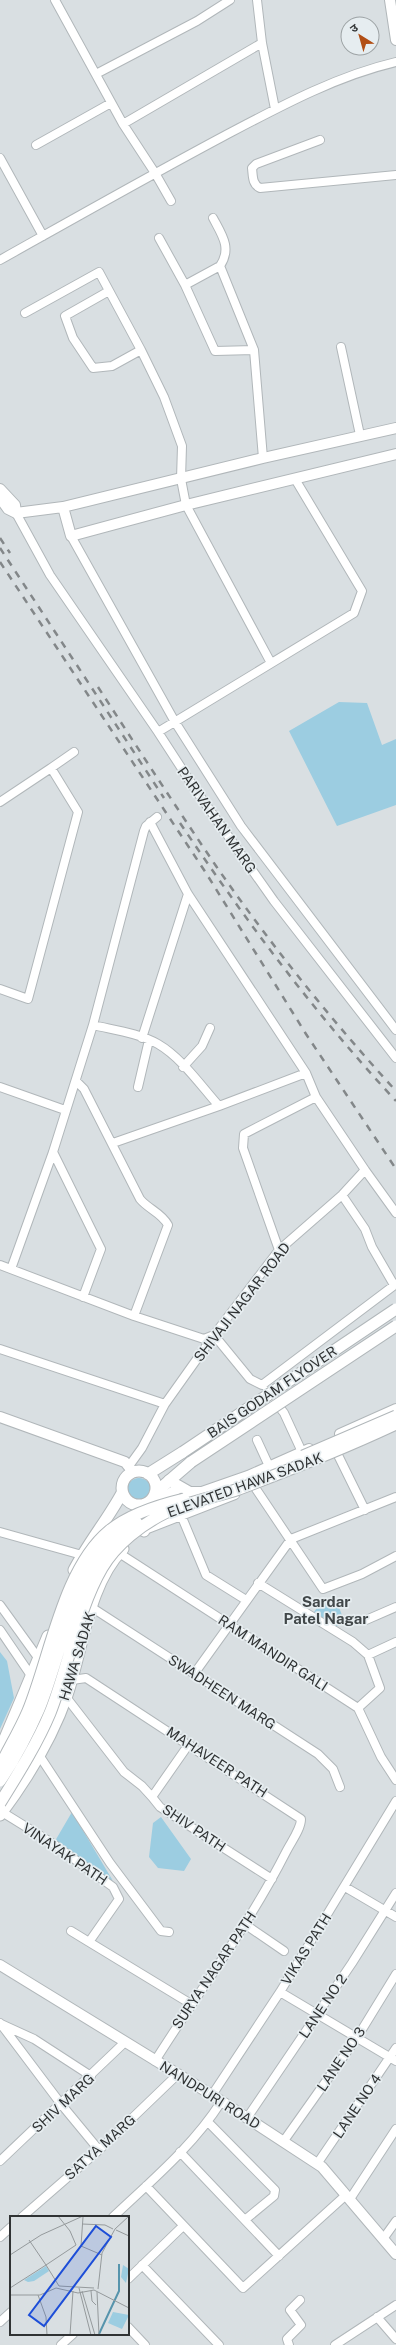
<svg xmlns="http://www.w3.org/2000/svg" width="396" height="2345" font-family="'Public Sans','Noto Sans Devanagari',sans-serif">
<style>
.green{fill:#9ccde1}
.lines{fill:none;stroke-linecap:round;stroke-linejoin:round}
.minor-casing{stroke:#b1b7ba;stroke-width:10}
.tertiary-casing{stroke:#b1b7ba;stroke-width:12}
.secondary-casing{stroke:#b1b7ba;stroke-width:13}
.minor{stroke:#fff;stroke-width:8}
.tertiary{stroke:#fff;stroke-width:10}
.secondary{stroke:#fff;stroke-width:11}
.rail{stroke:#838789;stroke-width:2.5;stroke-dasharray:7 7;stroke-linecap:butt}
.secondary-bridge-casing{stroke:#b1b7ba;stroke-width:13;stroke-linecap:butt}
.secondary-bridge{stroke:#fff;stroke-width:11}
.labels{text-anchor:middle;stroke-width:3.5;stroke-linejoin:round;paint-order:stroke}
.street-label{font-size:14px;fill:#303334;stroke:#e6edf0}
.neighbourhood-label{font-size:15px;font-weight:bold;fill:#414749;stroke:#e6edf0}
.inset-river{fill:none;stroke:#5694ac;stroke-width:2}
.inset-road{fill:none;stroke:#959a9c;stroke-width:1}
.view{fill:#1d4ed8;fill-opacity:0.15;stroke:#1d4ed8;stroke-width:2}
.inset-edge{fill:none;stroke:#303334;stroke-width:2}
</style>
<rect width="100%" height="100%" fill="#d9dfe2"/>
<path class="green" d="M339 702 367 703 382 745 396 739V805L337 826 289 731Z
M127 1490a12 12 0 1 1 24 0a12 12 0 1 1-24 0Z
M335 1597 345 1623 336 1626 314 1612 322 1601Z
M0 1652 7 1661 14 1698 0 1729Z
M72 1812 113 1881 55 1841Z
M161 1817 191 1859 184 1871 158 1868 149 1857 153 1823Z"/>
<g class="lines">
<defs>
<path id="minor" d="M55 0 123 124 155 173 171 201
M257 0 262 43 275 109
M96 74 197 21 230 0
M123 124 262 43
M320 140 256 164 252 168C253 176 252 184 260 188L396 175
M36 145 111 103
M0 158 43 236
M213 218C222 235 232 248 220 266
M159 238 185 285 215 351 254 350
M0 260C75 218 149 176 224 136 279 107 336 76 396 62
M185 285 220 266 254 350 263 458
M109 291 65 316 73 338 93 368 112 366 141 350
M25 313 99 272 141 350 164 397 182 446 181 479 186 505 271 663
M341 347 360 435
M16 513 50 575 158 732 195 789 274 901 396 1058
M71 536 175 722 241 826 396 1030
M158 732 354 613 362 591 295 479
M51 768 74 752
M0 802 51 768 78 812 28 999 0 989
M150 822 188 894 306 1073 219 1106
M93 1025C114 1030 139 1033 158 1044 182 1058 201 1086 219 1106L113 1143
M142 1038 188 894
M183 1067 202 1046 210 1028
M76 1081 84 1089 140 1199C148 1209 162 1213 168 1225L134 1316
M0 1087 65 1110
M138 1087 149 1040
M53 1152 101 1249 83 1297
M365 1170 396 1213
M342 1195 365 1229 372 1247 394 1285
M279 1250 243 1148 244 1134 316 1097
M0 1265 134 1316 204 1339 214 1335 250 1379 262 1385 396 1284
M11 1269 53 1152 93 1025 144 831 146 826 157 817
M0 1349 165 1404
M267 1391 284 1413 302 1452
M257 1440 269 1466
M334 1447 365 1510
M129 1466 142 1448 165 1404 214 1335 279 1250 342 1195 365 1170 316 1097 306 1073
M250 1480 323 1589 362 1574 396 1556
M182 1512 181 1515 206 1575 246 1600
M145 1530 235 1495
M0 1532 82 1555
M119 1553 358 1708 381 1757 396 1780
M258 1583 353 1642 368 1655 380 1688 358 1708
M0 1605 39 1659
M91 1607 318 1754 333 1769 340 1787
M366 1620 396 1607
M0 1630 32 1677
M368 1655 396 1642
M194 1674 291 1539 396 1497
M72 1680 86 1678 301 1819C301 1829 291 1842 286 1852 249 1925 199 1991 155 2061
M66 1697 124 1772 142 1786 152 1797
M189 1744 152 1797 160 1807 272 1879
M39 1755 110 1863 161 1931 169 1932
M2 1812 52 1843 113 1887 119 1899 89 1942 191 2004
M345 1887 396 1917
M246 1925 284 1951
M71 1931 89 1942
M280 1992 396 2061
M0 2023 61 2104 99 2150
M1 2024 34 2039 91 2076
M212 2095 280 1992 396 1801
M247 2118 352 1963 396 1893
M208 2122 275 2190 274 2196 246 2219
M283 2142 358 2036 396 1974
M180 2152 279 2256
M0 2161 124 2043
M317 2164 396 2048
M146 2186 243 2288 346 2195
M350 2199 396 2129
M22 2217 99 2150 177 2075
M113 2217C151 2181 193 2146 221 2102
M0 2237 11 2227
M383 2239 396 2221
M142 2265 219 2345
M128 2279 183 2226
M377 2317 396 2339
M0 2322 11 2312
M128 2327 145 2345
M61 2345 73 2334
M289 2345 287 2339 301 2325 290 2310 300 2300
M335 2345 396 2305"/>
<path id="tertiary" d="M390 0 396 40
M0 489 15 505 16 513
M0 498 8 509 16 513 63 507 263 458 396 428
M63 507 71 536 186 505 396 454
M0 1417 125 1462 133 1472
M340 1434 396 1409
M169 1480 190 1492H202L248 1476 309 1449
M150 1505 181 1487
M0 1965 212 2095 322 2167 396 2254"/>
<path id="secondary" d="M122 1488a17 17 0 1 1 34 0a17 17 0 1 1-34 0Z
M148 1474 183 1452
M155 1493 191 1462
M144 1531 152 1499
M74 1570C88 1543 108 1519 122 1493
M0 1750 48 1636
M0 1815C27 1779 52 1738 67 1695 83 1649 88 1584 123 1549"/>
</defs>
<use href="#minor" class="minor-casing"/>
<use href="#tertiary" class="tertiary-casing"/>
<use href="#secondary" class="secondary-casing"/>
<use href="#minor" class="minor"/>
<use href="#tertiary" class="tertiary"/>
<use href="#secondary" class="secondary"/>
<path class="rail" d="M0 538 10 553
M0 548 164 798
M0 562 206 873 306 1034 396 1169
M98 687C137 747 176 807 216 866 271 945 332 1021 396 1091
M180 823C246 921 316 1015 396 1101"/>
<defs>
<path id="secondary-bridge" d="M183 1452 396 1309
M303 1456 396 1416
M191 1462 396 1326
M0 1766C9 1748 20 1730 28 1711 50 1658 63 1569 109 1531 129 1514 159 1505 184 1499
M0 1781C15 1759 28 1734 39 1709 62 1655 78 1546 137 1523
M0 1803C18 1774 37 1744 50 1713 68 1668 78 1609 102 1568 116 1544 142 1524 167 1512 189 1501 216 1497 239 1489 292 1469 345 1448 396 1424"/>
</defs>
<use href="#secondary-bridge" class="secondary-bridge-casing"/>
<use href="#secondary-bridge" class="secondary-bridge"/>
</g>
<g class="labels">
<g class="street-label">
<text transform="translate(217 820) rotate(55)" y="5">PARIVAHAN MARG</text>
<text transform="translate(242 1302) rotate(-52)" y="5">SHIVAJI NAGAR ROAD</text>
<text transform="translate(272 1392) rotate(-34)" y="5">BAIS GODAM FLYOVER</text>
<text transform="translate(245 1485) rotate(-20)" y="5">ELEVATED HAWA SADAK</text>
<text transform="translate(273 1653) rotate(33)" y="5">RAM MANDIR GALI</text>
<text transform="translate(77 1656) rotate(-73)" y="5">HAWA SADAK</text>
<text transform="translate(222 1692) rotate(33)" y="5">SWADHEEN MARG</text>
<text transform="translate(217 1762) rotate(33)" y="5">MAHAVEER PATH</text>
<text transform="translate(194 1828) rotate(34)" y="5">SHIV PATH</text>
<text transform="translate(65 1854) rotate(34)" y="5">VINAYAK PATH</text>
<text transform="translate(306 1949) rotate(-58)" y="5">VIKAS PATH</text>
<text transform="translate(214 1970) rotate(-56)" y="5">SURYA NAGAR PATH</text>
<text transform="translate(323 2006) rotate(-56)" y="5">LANE NO 2</text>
<text transform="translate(341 2059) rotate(-56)" y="5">LANE NO 3</text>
<text transform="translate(210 2095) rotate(32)" y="5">NANDPURI ROAD</text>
<text transform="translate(63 2103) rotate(-43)" y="5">SHIV MARG</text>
<text transform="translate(357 2106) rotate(-56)" y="5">LANE NO 4</text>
<text transform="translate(100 2147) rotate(-42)" y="5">SATYA MARG</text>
</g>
<g class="neighbourhood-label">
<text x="326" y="1607">Sardar<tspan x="326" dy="17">Patel Nagar</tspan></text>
</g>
</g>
<g transform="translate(10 2216)">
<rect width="119" height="119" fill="#d9dfe2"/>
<path d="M113 49 119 53 116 67 111 61ZM36 50 39 55 24 65 18 66 14 64ZM103 96 119 99 112 113 98 107Z" fill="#9ccde1"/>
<path class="inset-river" d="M89 118 109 75V48"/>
<path class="inset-road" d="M72 8 95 9 103 13M106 14 119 20M19 24 36 49M71 30 73 1M71 30 92 39M0 39 31 19 73 0M36 49 66 29 60 15 48 0M36 49 49 70M49 70 84 72M0 72 36 49M69 72 81 119M88 73 92 37 105 13 119 0M72 75 85 119M81 75 82 85 86 89M87 76 89 119M0 79H30L46 72 68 77 84 74 119 92M28 79 36 101 37 119M60 119 63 75"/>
<path class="view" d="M86 10 101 21 34 110 19 99Z"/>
<rect width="119" height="119" class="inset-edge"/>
</g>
<g transform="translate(360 36) rotate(323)"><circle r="19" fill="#e6edf0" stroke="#9da3a5"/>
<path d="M0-3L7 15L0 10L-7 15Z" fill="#b14e14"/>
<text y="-6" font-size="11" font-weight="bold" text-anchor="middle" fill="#303334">उ</text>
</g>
</svg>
